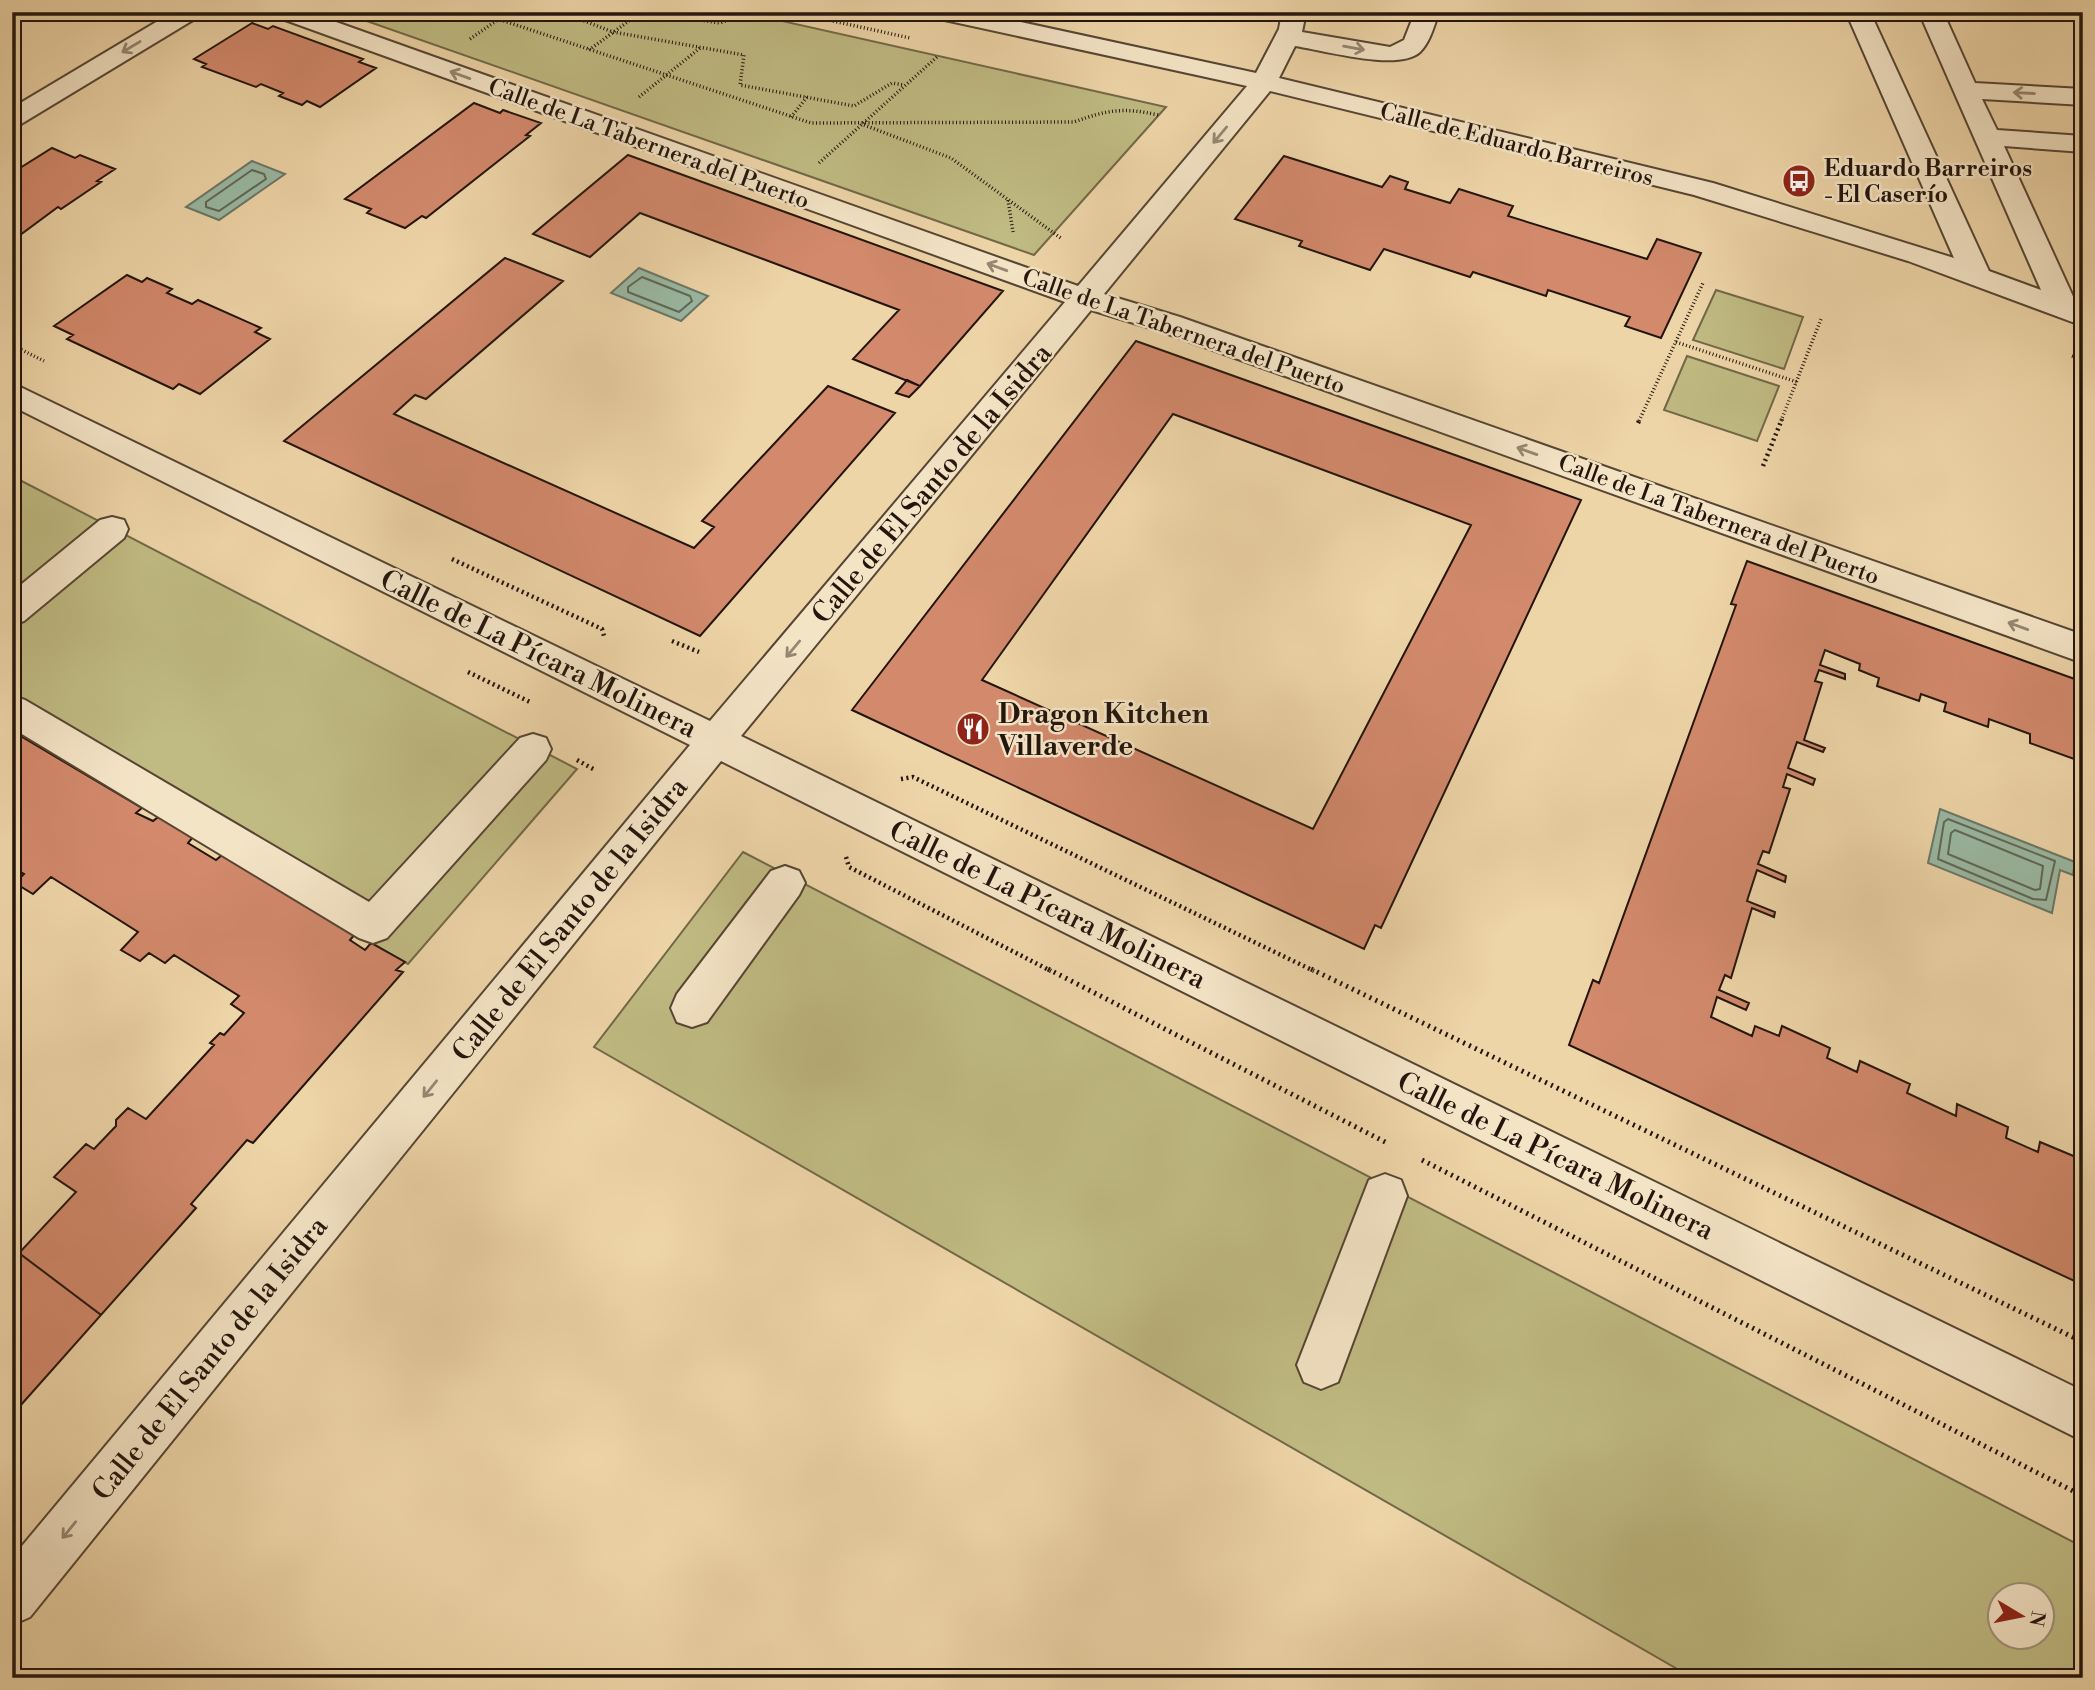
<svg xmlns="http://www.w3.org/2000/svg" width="2095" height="1690" font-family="'Libre Bodoni',serif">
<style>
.green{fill:#c0bb83;stroke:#726848;stroke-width:2;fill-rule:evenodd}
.water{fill:#9ab9a4;stroke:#6a7768;stroke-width:2}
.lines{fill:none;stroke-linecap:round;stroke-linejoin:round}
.shore{stroke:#5e6758;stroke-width:2}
.building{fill:#d2896c;stroke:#23150d;stroke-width:2;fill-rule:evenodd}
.minor-casing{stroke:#564534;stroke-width:4}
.path-far2{stroke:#23150d;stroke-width:3.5;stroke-dasharray:1 2.5;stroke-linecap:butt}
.path-far1{stroke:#23150d;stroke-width:4.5;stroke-dasharray:2 3.5;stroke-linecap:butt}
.path{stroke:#23150d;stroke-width:5;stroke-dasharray:2 4.5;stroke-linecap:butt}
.minor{fill:#f4e4c6;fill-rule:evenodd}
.oneway{stroke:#968773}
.labels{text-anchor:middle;stroke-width:5;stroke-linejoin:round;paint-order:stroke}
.far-street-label{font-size:23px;fill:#23150d;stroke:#f4e4c6}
.far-poi-label{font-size:23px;font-weight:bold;fill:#23150d;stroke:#f4e4c6;text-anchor:start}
.street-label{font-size:28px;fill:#23150d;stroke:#f4e4c6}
.poi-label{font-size:28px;font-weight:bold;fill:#23150d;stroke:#f4e4c6;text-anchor:start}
</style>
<rect width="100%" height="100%" fill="#eed5a8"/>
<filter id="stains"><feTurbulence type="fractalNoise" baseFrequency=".00286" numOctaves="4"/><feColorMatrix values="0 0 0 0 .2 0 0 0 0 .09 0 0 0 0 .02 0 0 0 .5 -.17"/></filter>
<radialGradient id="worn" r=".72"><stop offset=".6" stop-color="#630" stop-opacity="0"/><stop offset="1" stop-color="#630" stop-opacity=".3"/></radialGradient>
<path class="green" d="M341 12H742L1166 107 1034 255Z
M1716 290 1803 317 1784 369 1693 340Z
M1687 356 1779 386 1757 441 1664 410Z
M12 476 577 769 408 964 12 731Z
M743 852 2083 1547V1678H1693L594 1047ZM2000 1596H2042V1638H2000Z"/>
<path class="water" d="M252 161 285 174 219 220 186 207Z
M639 268 708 296 681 321 611 293Z
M1940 809 2075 862 2073 875 2060 870 2052 913 1928 863Z"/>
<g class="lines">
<path class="shore" d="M252 170 264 174 266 179 219 211 206 207V202Z
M642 277 690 296 692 301 679 312 628 292V287Z
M1948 819 2055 861 2046 900 2033 899 1938 859 1944 822Z
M1955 830 2043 866 2040 889 2035 890 1948 854 1951 833Z"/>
</g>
<path class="building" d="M252 23 268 29 273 26 363 59 359 62 376 68 320 107 307 101 302 105 279 96 283 93 261 84 256 87 202 67 206 64 194 59Z
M474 103 500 113 503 110 541 123 526 135 530 136 426 218 422 216 405 228 367 213 371 209 345 199Z
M52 148 75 158 80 155 115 169 97 181 101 182 61 209 58 207 12 241V173Z
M628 155 1003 291 920 386 853 359 899 310 640 213 590 257 533 234Z
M1284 156 1382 187 1390 176 1408 182 1405 189 1450 203 1459 189 1513 206 1508 216 1647 259 1657 239 1701 253 1661 338 1625 326 1630 317 1548 290 1546 296 1473 272 1470 277 1384 249 1370 270 1299 246 1302 241 1235 219Z
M505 258 563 281 426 399 415 395 394 414 694 548 714 527 702 521 828 386 895 413 700 636 284 441Z
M127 275 142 282 147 278 172 289 167 293 192 304 198 300 261 328 255 332 270 339 200 394 179 384 173 389 67 339 73 335 54 326Z
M1136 341 1581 500 1381 928 1375 925 1364 949 852 710ZM1173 414 1471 525 1313 829 982 680Z
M907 380 920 386 909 397 896 393Z
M1747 561 2083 682V754L2076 751 2074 759 2030 743V734L1989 719 1988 727 1944 711 1946 703 1921 694 1919 701 1877 686 1879 678 1859 670 1860 664 1825 650 1820 665 1845 674V679L1819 670 1815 681 1822 683 1804 740 1825 748 1823 752 1797 742 1788 768 1815 779 1813 785 1787 774 1783 787 1790 789 1769 853 1763 851 1758 864 1786 876 1785 882 1757 870 1747 901 1775 912 1774 917 1752 908 1731 978 1725 975 1719 990 1749 1003 1746 1010 1717 997 1711 1017 1752 1036 1755 1026 1779 1036 1782 1026 1830 1048 1827 1058 1857 1072 1860 1061 1910 1084 1907 1093 1956 1116 1957 1104 2008 1127 2006 1138 2038 1152 2040 1142 2083 1160V1285L1569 1045 1593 980 1599 983 1736 605 1731 604Z
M12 731 142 808 136 813 153 821 158 817 193 837 188 843 216 860 222 855 356 933 350 940 365 950 371 943 405 962 396 970 403 972 253 1143 247 1140 191 1204 196 1208 101 1315 19 1253 76 1192 54 1177 86 1144 94 1149 116 1126V1120L128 1108 146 1119 214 1045 210 1043 220 1033 224 1035 244 1013 231 1004 239 996 174 955 165 963 149 953 140 961 121 950 138 932 51 877 33 894 15 883 24 874 12 867V860L16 856 12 854Z
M19 1253 101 1315 12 1415V1260Z"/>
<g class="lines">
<defs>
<path id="minor" d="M173 12H202L198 17 21 124 12 127V108Z
M273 12H308L1078 286 1247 86 940 19 932 17 928 12H975L1256 73 1279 29 1282 12H1306L1302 32 1390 47 1404 40 1415 12H1439C1434 26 1430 42 1420 52 1399 72 1322 50 1295 46L1279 78 1713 183 1954 258 1846 12H1870L1989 271 2041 290 1919 12H1943L1975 83 2083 89V105L1982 99 1997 130 2083 136V152L2004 146 2076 303 2083 305V326L1908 261 1694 195 1270 91 1104 294 1180 317 2083 635V663L1160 331 1091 310 741 736 2083 1391V1441L721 761 30 1617 12 1625V1558L690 745 12 406V383L710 721 1065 302 277 17Z
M112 517 124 520 128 529 124 538 24 621 12 625V592L100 520Z
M12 695 25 700 369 902 520 738 533 734 546 738 551 749 546 760 387 938 373 943 359 938 12 728Z
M785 866 799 871 805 883 799 895 707 1022 692 1027 677 1022 671 1008 677 994 771 871Z
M1385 1174 1401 1180 1407 1196 1338 1382 1321 1389 1304 1382 1297 1365 1369 1180Z"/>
</defs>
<use href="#minor" class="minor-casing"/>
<path class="path-far2" d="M477 12 811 123 1074 122C1107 110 1123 107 1158 115
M561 12 613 32 744 55 740 85 854 106 892 83 904 85
M645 12 720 23 749 12
M792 12 910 38
M470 39 509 12
M589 50 641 12
M639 97 700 48
M791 117 807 97
M864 125 951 158 1062 239
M819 163 938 56
M1008 200 1013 232
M1676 342 1797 382
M12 345 44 361
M2072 356 2083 360
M1639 421 1703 283
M1781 421 1821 319"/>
<path class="path-far1" d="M1638 423 1640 419
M1763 466 1782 419
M452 559 602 629 604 636
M672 641 699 652
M468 672 532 703
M577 760 595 770
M901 779 913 777 1314 971
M846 857 849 867 1051 971"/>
<path class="path" d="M1048 969 1389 1144
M1311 969 2083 1342
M1422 1160 2083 1496"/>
<use href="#minor" class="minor"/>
</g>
<defs><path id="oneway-shaft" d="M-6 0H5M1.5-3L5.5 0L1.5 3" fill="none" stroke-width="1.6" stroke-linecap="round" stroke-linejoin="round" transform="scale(1.75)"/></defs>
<g class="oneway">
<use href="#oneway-shaft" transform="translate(131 47) rotate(149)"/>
<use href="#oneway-shaft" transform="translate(1354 48) rotate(10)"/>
<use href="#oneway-shaft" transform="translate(460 75) rotate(-160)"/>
<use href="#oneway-shaft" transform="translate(2024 93) rotate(-177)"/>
<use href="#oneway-shaft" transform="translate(1220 135) rotate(130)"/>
<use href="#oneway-shaft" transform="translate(997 267) rotate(-160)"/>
<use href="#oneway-shaft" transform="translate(1527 451) rotate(-160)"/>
<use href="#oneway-shaft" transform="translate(2018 626) rotate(-160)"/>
<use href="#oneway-shaft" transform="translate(793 649) rotate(130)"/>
<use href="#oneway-shaft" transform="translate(430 1089) rotate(129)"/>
<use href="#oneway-shaft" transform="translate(69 1530) rotate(129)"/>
</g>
<defs>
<symbol id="bus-disc" viewBox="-11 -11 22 22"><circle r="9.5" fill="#8f2418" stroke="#f4e4c6"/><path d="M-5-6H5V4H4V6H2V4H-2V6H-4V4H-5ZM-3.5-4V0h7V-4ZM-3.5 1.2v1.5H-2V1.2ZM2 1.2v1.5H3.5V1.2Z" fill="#fff"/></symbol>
<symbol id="restaurant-disc" viewBox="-11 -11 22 22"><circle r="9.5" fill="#8f2418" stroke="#f4e4c6"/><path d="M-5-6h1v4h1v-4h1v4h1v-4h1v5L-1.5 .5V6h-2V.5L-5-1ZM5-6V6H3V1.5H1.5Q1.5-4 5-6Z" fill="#fff"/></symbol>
</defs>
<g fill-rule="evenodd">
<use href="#bus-disc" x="1780" y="162" width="38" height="38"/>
<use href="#restaurant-disc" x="954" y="710" width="38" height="38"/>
</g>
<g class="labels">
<g class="far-street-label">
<text transform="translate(649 143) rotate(20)" y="8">Calle de La Tabernera del Puerto</text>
<text transform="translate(1517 144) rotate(14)" y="8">Calle de Eduardo Barreiros</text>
<text transform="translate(1184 331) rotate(19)" y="8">Calle de La Tabernera del Puerto</text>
<text transform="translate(1719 519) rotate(20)" y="8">Calle de La Tabernera del Puerto</text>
</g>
<g class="far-poi-label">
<text x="1824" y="176">Eduardo Barreiros<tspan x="1824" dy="26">- El Caserío</tspan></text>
</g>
<g class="street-label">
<text transform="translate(931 483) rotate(-50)" y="10">Calle de El Santo de la Isidra</text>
<text transform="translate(539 653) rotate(26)" y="10">Calle de La Pícara Molinera</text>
<text transform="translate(1048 904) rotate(26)" y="10">Calle de La Pícara Molinera</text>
<text transform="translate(569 919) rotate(-51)" y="10">Calle de El Santo de la Isidra</text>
<text transform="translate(1556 1155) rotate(26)" y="10">Calle de La Pícara Molinera</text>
<text transform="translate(209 1358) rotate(-51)" y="10">Calle de El Santo de la Isidra</text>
</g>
<g class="poi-label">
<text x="998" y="723">Dragon Kitchen<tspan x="998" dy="32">Villaverde</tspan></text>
</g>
</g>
<rect width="2095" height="1690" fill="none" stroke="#eed5a8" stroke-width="42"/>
<rect x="14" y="14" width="2067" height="1662" fill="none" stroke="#23150d" stroke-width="3.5"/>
<rect x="21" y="21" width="2053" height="1648" fill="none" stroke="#23150d" stroke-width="2"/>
<g transform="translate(2021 1616) rotate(100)"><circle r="33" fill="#f4e4c6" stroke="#a0917c" stroke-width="2"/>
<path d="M0-5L12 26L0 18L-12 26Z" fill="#8f2418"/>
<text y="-10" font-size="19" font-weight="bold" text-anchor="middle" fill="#23150d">N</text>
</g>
<rect width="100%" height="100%" filter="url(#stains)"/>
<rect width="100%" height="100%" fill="url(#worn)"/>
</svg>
